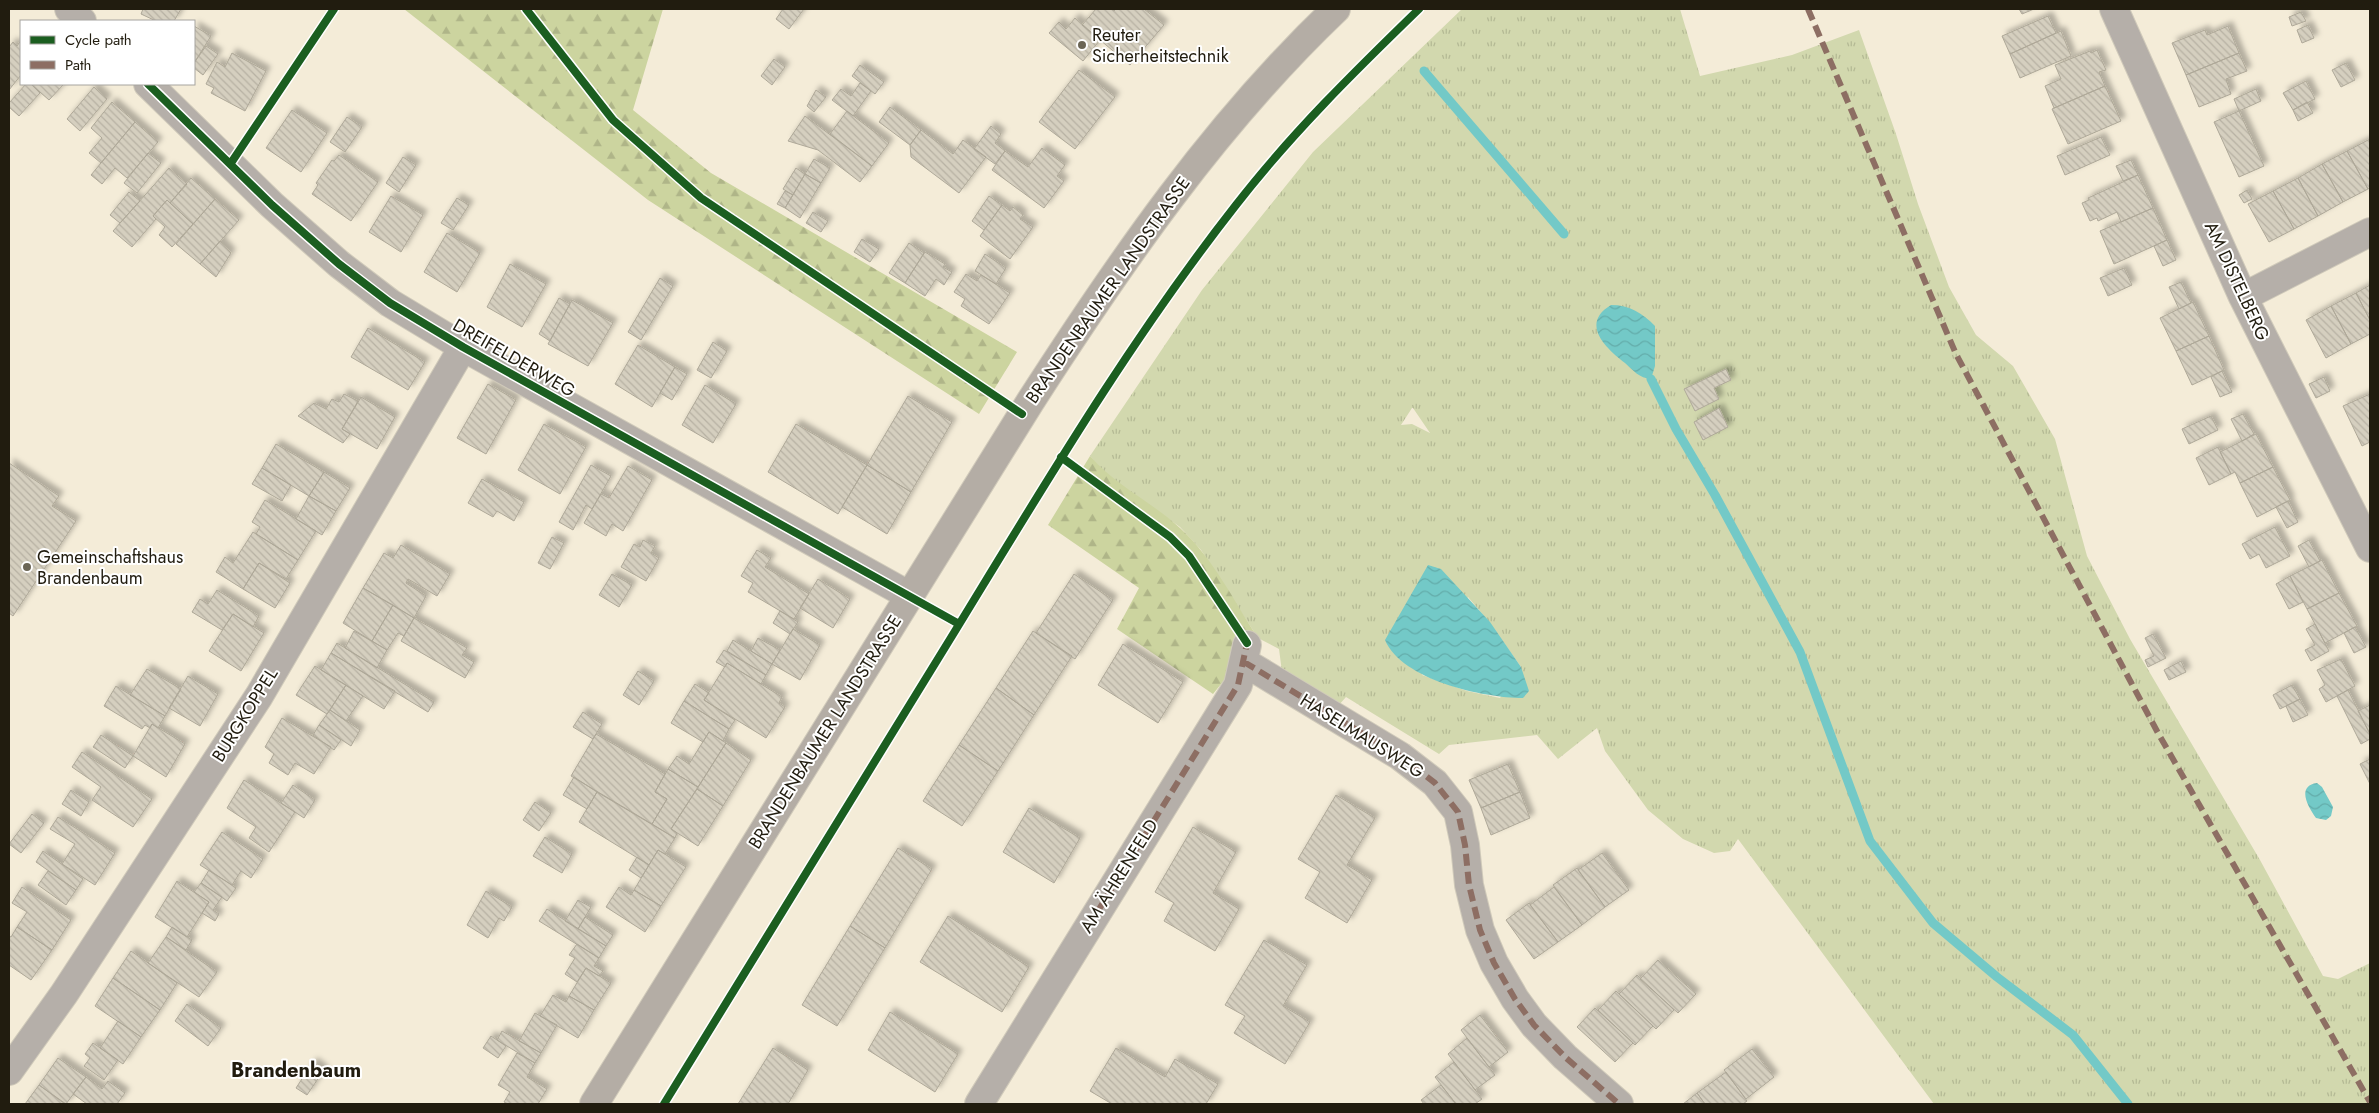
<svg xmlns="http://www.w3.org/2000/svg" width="2379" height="1113" font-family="Jost,sans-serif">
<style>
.grass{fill:url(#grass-tufts);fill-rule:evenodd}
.forest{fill:url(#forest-firs)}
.water{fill:url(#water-waves)}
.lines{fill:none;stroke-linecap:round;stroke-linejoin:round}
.stream{stroke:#73c9c7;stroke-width:9}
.building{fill:url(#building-back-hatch);stroke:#aea898;filter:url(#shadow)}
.minor-casing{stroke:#d0caba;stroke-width:30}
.secondary-casing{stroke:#d0caba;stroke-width:30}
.minor{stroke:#b5afa9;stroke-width:28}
.secondary{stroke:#b4ada5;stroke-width:28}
.quiet{stroke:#8d6e63;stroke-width:6;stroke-dasharray:12 6;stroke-linecap:butt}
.cycleway-casing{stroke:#fff;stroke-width:11}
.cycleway{stroke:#1b5e20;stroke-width:8}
.poi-dot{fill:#6b6555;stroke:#fff;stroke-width:2}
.labels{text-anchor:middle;stroke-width:4;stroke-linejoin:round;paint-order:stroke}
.poi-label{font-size:18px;fill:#211c0f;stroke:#fff;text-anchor:start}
.street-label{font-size:18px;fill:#211c0f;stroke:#fff}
.quarter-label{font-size:20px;font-weight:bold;fill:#211c0f;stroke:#fff}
</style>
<defs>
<pattern id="grass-tufts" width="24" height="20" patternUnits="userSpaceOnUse" patternTransform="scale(1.25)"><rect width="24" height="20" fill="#d2d8ae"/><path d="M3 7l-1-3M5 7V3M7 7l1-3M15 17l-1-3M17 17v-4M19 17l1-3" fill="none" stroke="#b4b994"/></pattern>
<pattern id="forest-firs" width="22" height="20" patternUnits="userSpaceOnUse" patternTransform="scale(1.25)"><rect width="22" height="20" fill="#ccd49f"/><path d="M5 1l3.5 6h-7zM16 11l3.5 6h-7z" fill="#afb588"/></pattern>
<pattern id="water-waves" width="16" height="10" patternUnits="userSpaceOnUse" patternTransform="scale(1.25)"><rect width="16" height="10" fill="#73c9c7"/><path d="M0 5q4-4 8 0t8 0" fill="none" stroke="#63acaa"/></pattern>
<pattern id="building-back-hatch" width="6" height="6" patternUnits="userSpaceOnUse" patternTransform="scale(1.25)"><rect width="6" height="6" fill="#d5cfbf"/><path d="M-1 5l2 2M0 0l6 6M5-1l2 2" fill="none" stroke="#b7b1a3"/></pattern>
<filter id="shadow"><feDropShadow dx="4.5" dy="-4.5" stdDeviation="2.5" flood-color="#0004"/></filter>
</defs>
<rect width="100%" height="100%" fill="#f4ecd8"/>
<path class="grass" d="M1462 9H1680L1700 76 1792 55 1859 30 1896 134 1918 204 1949 287 1976 335 2013 366 2055 439 2087 556 2130 639 2260 860 2323 976 2338 979 2370 963V1104H1934L1738 839 1730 851 1714 853 1683 839 1648 810 1605 751 1597 728 1558 759 1537 735 1449 745 1439 754 1346 697 1338 706 1282 672 1279 649 1258 638 1201 550 1180 527 1104 473 1090 456 1202 290 1313 152ZM1412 408H1413L1430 433 1412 424 1401 425ZM1468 597 1490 623 1521 667 1500 698 1467 691 1422 675Z"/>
<path class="forest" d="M404 9H663L633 110 711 173 1017 352 979 414 648 200Z
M1090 456C1116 486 1152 502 1180 528 1213 558 1234 601 1258 638L1213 694 1117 629 1139 588 1048 525Z"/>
<path class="water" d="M1611 305C1630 305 1642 313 1655 326V366L1651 379C1639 378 1634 371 1625 363 1607 349 1579 324 1611 305Z
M1428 565 1441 569 1490 622 1521 667 1529 691 1523 698C1483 698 1402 680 1385 640Z
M2317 783 2322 787 2333 807 2331 816 2326 820 2316 818C2308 807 2296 786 2317 783Z"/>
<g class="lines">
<path class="stream" d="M1424 71 1564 234
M1651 379 1676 429 1715 495 1800 652 1870 841 1933 923 1997 977 2073 1035 2128 1104"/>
</g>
<path class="building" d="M143 9H181L174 21H156L141 14Z
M783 9H804L789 29 776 19Z
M1096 9H1111L1114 11 1116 9H1144L1164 25 1130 65 1082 25Z
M2019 9H2034L2022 14Z
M2301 12 2306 21 2292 26 2289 17Z
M2048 16 2056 33 2010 54 2002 36Z
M1075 18 1100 40 1083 61 1049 33 1059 22 1066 29Z
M2308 25 2314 38 2302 43 2297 30Z
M194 26 211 36 194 63Z
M2228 26 2239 53 2186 75 2172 43 2205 30 2207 35Z
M2061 31 2071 56 2020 78 2010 54Z
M21 40V75L9 90V47L13 42 17 46Z
M206 46 218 54 203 75 194 68V63Z
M2097 50 2106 70 2099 72 2105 86 2054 108 2045 86 2061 79 2055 65 2090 51 2091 53Z
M232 53 266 71 245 111 211 93 214 88 206 84 217 62 225 67Z
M2239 53 2247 71 2226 79 2231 94 2199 107 2186 75Z
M774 59 785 67 772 85 761 76Z
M2346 63 2355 80 2341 87 2332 70Z
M860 65 884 82 875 94 852 76Z
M1079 70 1115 97 1075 149 1039 122Z
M2306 81 2315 99 2293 110 2283 93Z
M860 83 871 91 853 116 832 100 841 89 851 96Z
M26 84H31L40 93 19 116 9 107V103Z
M34 84H64L49 100 32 85Z
M2105 86 2121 121 2068 144 2052 109Z
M94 87 107 99 80 131 67 119Z
M2256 89 2261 101 2239 111 2234 99Z
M816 90 826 97 814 112 807 106Z
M112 102 135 122 101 163 89 153 102 138 91 128Z
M2307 102 2313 113 2298 121 2293 110Z
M890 107 921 130 910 145 879 122Z
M292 110 327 133 301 172 266 148Z
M847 111 889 143 872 166 830 134Z
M2239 111 2264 166 2239 177 2214 122Z
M805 116 872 166 860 182 818 150 788 141Z
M347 117 362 127 345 152 330 142Z
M135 122 158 142 127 178 115 168 102 184 91 175Z
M991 126 1001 134 995 143 1005 151 995 164 974 149Z
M921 130 953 154 963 140 986 157 959 193 911 157 910 145Z
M2101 137 2110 155 2065 175 2057 156Z
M2370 139V188L2368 189 2347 151Z
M1042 148 1065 165 1057 176 1064 181 1044 208 992 170 1005 151 1028 167Z
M2347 151 2368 189 2343 202 2322 164Z
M148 153 161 163 137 193 124 183Z
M339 155 378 182 351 221 312 194 318 185 316 183 332 160 334 161Z
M403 157 416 165 399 192 386 183Z
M814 159 830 168 821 183 805 174Z
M2131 160 2138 175 2123 181 2116 166Z
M2322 164 2343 202 2318 216 2298 178Z
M169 168 187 184 170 203 167 200 153 216 156 219 132 247 113 231Z
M796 168 805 174 793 195 783 189Z
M805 174 821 183 800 218 785 208Z
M2138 175 2153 208 2121 222 2117 212 2098 221 2097 218 2090 221 2082 203 2089 200 2088 198Z
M191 178 215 199 193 224 170 203Z
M2298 178 2318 216 2294 229 2273 191Z
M2247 190 2252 199 2244 203 2239 195Z
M785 191 793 195 785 208 777 204Z
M2273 191 2294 229 2269 242 2248 204Z
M129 192 140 201 120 223 110 215Z
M391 196 423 215 401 252 369 232Z
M989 196 1002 205 984 230 972 221Z
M457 198 469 205 453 230 441 223Z
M215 199 239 220 200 264 176 244Z
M167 200 193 224 172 247 159 235 165 227 153 216Z
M1002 205 1010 211 1013 207 1023 215 1020 219 1033 227 1010 259 980 236Z
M2153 208 2167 240 2114 264 2100 231Z
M813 212 828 221 821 232 806 223Z
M447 233 480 253 457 292 424 272Z
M862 239 879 249 870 262 854 252Z
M2167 240 2176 260 2163 266 2154 246Z
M220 241 231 253 216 277 200 264Z
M909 243 924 253 905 283 889 273Z
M925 252 945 264 943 267 952 272 944 285 936 279 925 296 905 283Z
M985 254 1006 268 996 284 975 271Z
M510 264 546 284 522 327 487 307Z
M2124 268 2132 285 2108 296 2100 278Z
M966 274 977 281 981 275 1010 293 989 324 961 306 965 299 954 292Z
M660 278 673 286 641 340 628 332Z
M2181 282 2191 303 2179 309 2169 287Z
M2370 285V320L2356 293Z
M2356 293 2370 320V334L2351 344 2331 306Z
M559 298 570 304 550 341 539 334Z
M572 300 613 323 588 366 548 344Z
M2193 302 2209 336 2176 351 2160 318Z
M2331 306 2351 344 2326 358 2306 320Z
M368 328 425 362 408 390 351 357Z
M2209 336 2224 370 2192 385 2176 351Z
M713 342 727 351 711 378 697 370Z
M638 345 675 367 652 407 615 384Z
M675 367 687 374 672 400 660 393Z
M1726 369 1731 380 1714 388 1719 399 1695 411 1684 389Z
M2222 371 2232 392 2220 397 2211 377Z
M2324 377 2330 391 2316 398 2309 384Z
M488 384 516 400 486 454 457 438Z
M705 385 736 404 713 443 682 425Z
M344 394 358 401 342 429 350 434 343 443 298 416 314 403 326 409 332 399 339 402Z
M2370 394V442L2362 446 2343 406Z
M908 396 952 422 911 492 867 465Z
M361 397 395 417 377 449 342 429Z
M1719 408 1728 427 1703 440 1694 422Z
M2243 414 2254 434 2242 441 2231 419Z
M2211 416 2218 430 2189 444 2182 429Z
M544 424 586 447 560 494 518 470Z
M796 424 867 465 838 514 768 472Z
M2256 434 2273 467 2240 483 2235 472 2231 474 2220 452Z
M276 444 324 472 309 496 262 468Z
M2218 447 2231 474 2209 485 2196 458Z
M9 463 59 496 52 506 76 521 13 616 9 613Z
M591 465 611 476 592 509 586 505 573 530 559 522Z
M867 465 911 492 887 534 842 507Z
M628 466 652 480 623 531 612 524 606 536 584 523 601 494 609 498Z
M2273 467 2290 500 2257 517 2240 483Z
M262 468 291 485 282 501 252 484Z
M324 472 350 488 336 511 309 496Z
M482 479 524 502 514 521 497 511 493 517 468 503Z
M309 496 336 511 322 535 296 519Z
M265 500 316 531 298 560 256 534 260 527 252 522Z
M2288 501 2298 522 2287 528 2276 507Z
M2275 527 2290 556 2266 568 2259 554 2250 559 2242 544Z
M253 532 298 560 286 579 259 563 243 589 216 572 225 557 233 563Z
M552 537 564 543 550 569 538 563Z
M643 540 655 546 651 553 659 558 646 581 621 567 634 544 640 547Z
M2309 540 2320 561 2309 567 2298 546Z
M401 545 450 574 437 596 408 579 406 583 426 596 414 618 363 588 384 553 393 558Z
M757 550 771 558 765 567 809 594 794 619 748 592 753 583 741 576Z
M2322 560 2339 593 2307 609 2290 576Z
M259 563 290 583 275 608 243 589Z
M612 574 632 585 619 607 599 595Z
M1074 574 1113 600 1075 659 1036 633Z
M2290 576 2303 602 2289 609 2276 584Z
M818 579 850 599 833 628 800 608Z
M363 588 393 605 372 641 343 623Z
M217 590 259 616 253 627 233 614 222 630 192 612 200 599 208 604Z
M2339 593 2357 626 2325 643 2307 609Z
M393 605 414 618 404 636 398 633 387 650 372 641Z
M780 611 798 622 790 634 773 623Z
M233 614 264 633 241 671 209 651Z
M414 618 467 648 462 655 474 662 465 678 401 641Z
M2315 624 2329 651 2311 661 2305 650 2315 645 2306 629Z
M2355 627 2366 647 2354 653 2344 633Z
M793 629 820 645 800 680 772 664Z
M354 631 387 650 377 668 345 648Z
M1033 631 1072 656 1034 715 996 688Z
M2153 634 2166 658 2148 667 2145 660 2154 656 2145 638Z
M758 638 780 650 772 664 751 651Z
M733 640 772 664 766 675 727 651Z
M337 643 434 702 428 712 331 653Z
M1123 644 1183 682 1158 723 1098 685Z
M724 650 766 675 761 684 727 663 725 667 716 662Z
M331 653 395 691 384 709 321 670Z
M2341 659 2355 686 2326 702 2319 689 2325 685 2317 670Z
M2181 661 2186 672 2169 680 2164 670Z
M727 663 782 697 779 703 785 707 766 738 704 700Z
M315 666 346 685 327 714 296 695Z
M147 669 181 689 165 716 130 695Z
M638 671 654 681 639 705 623 695Z
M188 676 218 694 200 726 169 708Z
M695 684 709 693 704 700 735 720 729 729 684 701Z
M346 685 363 696 346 721 330 710Z
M2292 685 2300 699 2280 709 2273 695Z
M116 686 165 716 158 728 152 724 150 728 145 725 142 729 104 706Z
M996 688 1034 715 998 771 959 745Z
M2348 690 2370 734V739L2361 744 2337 696Z
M2300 699 2308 715 2293 722 2286 706Z
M684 701 729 729 723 741 709 732 703 742 671 723Z
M2370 705V734L2358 711Z
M330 710 360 730 351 746 319 725Z
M583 712 602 724 593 739 573 727Z
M282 718 331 747 314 774 295 763 288 775 269 763 274 754 265 747Z
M152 724 185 744 166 777 133 756Z
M319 725 341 740 334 750 313 735Z
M709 732 726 743 698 787 668 769 677 756 689 764Z
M596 734 665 774 655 792 667 799 652 824 571 776Z
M101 735 133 756 125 768 93 747Z
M726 743 751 760 723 806 697 789Z
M959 745 998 771 962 826 923 801Z
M82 752 152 799 133 827 92 800 101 787 72 767Z
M2370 759V784L2360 764Z
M1508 764 1520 792 1481 808 1469 780Z
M668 769 698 787 671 829 677 833 675 838 652 824 667 799 655 792Z
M574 777 597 792 587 809 563 795Z
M244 780 295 812 269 852 249 838 256 827 227 808Z
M293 785 315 800 304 818 281 803Z
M697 789 723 806 698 846 671 829Z
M71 790 89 802 81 816 62 804Z
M597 792 675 838 665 854 658 850 649 865 579 822Z
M1520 792 1530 818 1491 835 1481 808Z
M1336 795 1375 818 1347 865 1372 880 1347 923 1305 898 1320 872 1298 859Z
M535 802 551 813 539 831 523 820Z
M1029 808 1080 838 1054 883 1003 852Z
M32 814 44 823 21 853 9 844Z
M58 817 115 853 95 885 62 864 75 844 50 829Z
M1193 827 1236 852 1213 893 1239 909 1215 951 1164 921 1174 903 1155 892Z
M222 832 263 859 251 878 241 871 232 885 200 865Z
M545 837 572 854 562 873 533 856Z
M898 848 932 869 885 948 850 926Z
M658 850 686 867 661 906 634 890Z
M43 851 83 879 76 890 36 862Z
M1602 853 1629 890 1605 907 1578 870Z
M637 857 649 865 641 878 629 870Z
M1577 868 1605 907 1582 925 1553 885Z
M209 870 236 888 227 901 201 883Z
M48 871 76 890 66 905 38 885Z
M177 881 209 902 187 937 155 917Z
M201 883 222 897 213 910 219 914 215 921 202 913 209 902 194 892Z
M22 887 71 920 52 950 17 927 27 912 12 903Z
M619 887 631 895 634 890 661 906 645 932 606 907Z
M1554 887 1582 925 1558 942 1530 905Z
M486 891 512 907 504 921 499 918 488 938 467 925Z
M578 900 591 907 578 929 565 921Z
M1529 903 1558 942 1534 959 1506 920Z
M547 909 606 946 599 958 539 921Z
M948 916 1029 967 1002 1012 920 962Z
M585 917 613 935 606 946 578 929Z
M850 926 885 948 837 1026 802 1005Z
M17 927 52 950 31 980 9 965V936L11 937Z
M172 927 192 940 186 950 166 937Z
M166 937 217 972 199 997 148 963Z
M1264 940 1307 965 1283 1006 1310 1022 1285 1064 1234 1033 1245 1016 1225 1005Z
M577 944 599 958 594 966 603 971 599 976 586 968 577 982 565 974 575 958 569 955Z
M131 951 177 983 160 1010 113 978Z
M1658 960 1696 994 1678 1013 1640 979Z
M586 968 611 983 594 1010 569 996Z
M1637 975 1674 1010 1656 1029 1619 994Z
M113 978 160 1010 141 1037 95 1006Z
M1616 991 1653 1026 1635 1045 1598 1010Z
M553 995 566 1002 569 996 594 1010 578 1038 540 1016Z
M187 1004 221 1028 208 1046 175 1021Z
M1595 1008 1633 1043 1615 1062 1577 1027Z
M890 1012 958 1054 935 1092 868 1050Z
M535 1013 557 1025 541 1053 519 1041Z
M1480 1015 1508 1052 1489 1067 1461 1030Z
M118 1021 141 1037 123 1064 100 1048Z
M502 1031 541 1053 535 1063 497 1040Z
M491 1036 506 1046 498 1058 483 1048Z
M1467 1038 1495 1075 1475 1090 1448 1054Z
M93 1043 118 1060 104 1080 84 1066 90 1058 85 1054Z
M773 1048 808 1070 788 1104H738Z
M1116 1048 1165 1077 1175 1059 1218 1084 1206 1104H1112L1090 1091Z
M1752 1049 1774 1077 1746 1099 1724 1070Z
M517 1053 535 1063 527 1077 547 1089 538 1104H508L504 1102 510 1092 498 1085Z
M58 1058 86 1077 66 1104 39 1085Z
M313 1062 324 1070 307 1095 296 1088Z
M1454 1062 1482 1099 1475 1104H1456L1435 1077Z
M1726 1072 1747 1101 1743 1104H1705L1697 1093Z
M86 1077 102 1089 108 1081 125 1093 117 1104H87L73 1094Z
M39 1085 65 1104H25Z
M1441 1085 1456 1104H1424L1421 1100Z
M1697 1093 1705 1104H1683Z"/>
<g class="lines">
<defs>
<path id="minor" d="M69 9 82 21
M2114 9 2243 297 2370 548
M148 84 272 205 339 264 390 303 463 347 910 596
M2243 297 2370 232
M1244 662 1400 756 1435 783 1458 812 1465 845 1469 885 1480 930 1494 963 1515 999 1534 1025 1565 1057 1619 1104
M9 1071 64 994 259 696 463 347
M979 1104 1238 685 1247 645"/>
<path id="secondary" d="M594 1104 1030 402C1120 262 1215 124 1336 9"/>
</defs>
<use href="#minor" class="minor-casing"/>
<use href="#secondary" class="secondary-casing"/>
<use href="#minor" class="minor"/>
<use href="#secondary" class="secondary"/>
<path class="quiet" d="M1808 9 1956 354 2158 733 2370 1102
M1244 662 1400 756 1435 783 1458 812 1465 845 1469 885 1480 930 1494 963 1515 999 1534 1025 1565 1057 1619 1104
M1096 914 1238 685 1247 643"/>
<defs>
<path id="cycleway" d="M526 9 613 120 701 198 1022 414
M148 84 272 205 339 264 390 303 463 347 959 624
M231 163 334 9
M1061 457 1170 537 1189 556 1247 643
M664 1104C760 948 856 792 952 636 1042 489 1130 340 1236 205 1291 134 1355 71 1419 9"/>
</defs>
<use href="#cycleway" class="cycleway-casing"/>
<use href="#cycleway" class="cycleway"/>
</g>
<g class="poi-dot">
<circle cx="1082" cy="45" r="5"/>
<circle cx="27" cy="567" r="5"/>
</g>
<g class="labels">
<g class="poi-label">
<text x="1092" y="41">Reuter<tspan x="1092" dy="21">Sicherheitstechnik</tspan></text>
<text x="37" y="563">Gemeinschaftshaus<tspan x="37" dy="21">Brandenbaum</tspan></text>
</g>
<g class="street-label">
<text transform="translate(2237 281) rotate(65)" y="6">AM DISTELBERG</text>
<text transform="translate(1108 290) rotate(-55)" y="6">BRANDENBAUMER LANDSTRASSE</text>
<text transform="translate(514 358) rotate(30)" y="6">DREIFELDERWEG</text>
<text transform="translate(245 715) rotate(-58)" y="6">BURGKOPPEL</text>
<text transform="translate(825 732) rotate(-58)" y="6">BRANDENBAUMER LANDSTRASSE</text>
<text transform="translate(1362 736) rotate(32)" y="6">HASELMAUSWEG</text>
<text transform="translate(1119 876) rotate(-58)" y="6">AM ÄHRENFELD</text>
</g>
<g class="quarter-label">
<text x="296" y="1077">Brandenbaum</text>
</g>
</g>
<rect width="2379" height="1113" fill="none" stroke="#211c0f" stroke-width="20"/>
<rect x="20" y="20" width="175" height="65" fill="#ffffff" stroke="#a6a49f"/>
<rect x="30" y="36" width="25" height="8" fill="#1b5e20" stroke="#a6a49f"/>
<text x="65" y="45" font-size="15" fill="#211c0f">Cycle path</text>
<rect x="30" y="61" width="25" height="8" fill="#8d6e63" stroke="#a6a49f"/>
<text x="65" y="70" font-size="15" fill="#211c0f">Path</text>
</svg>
